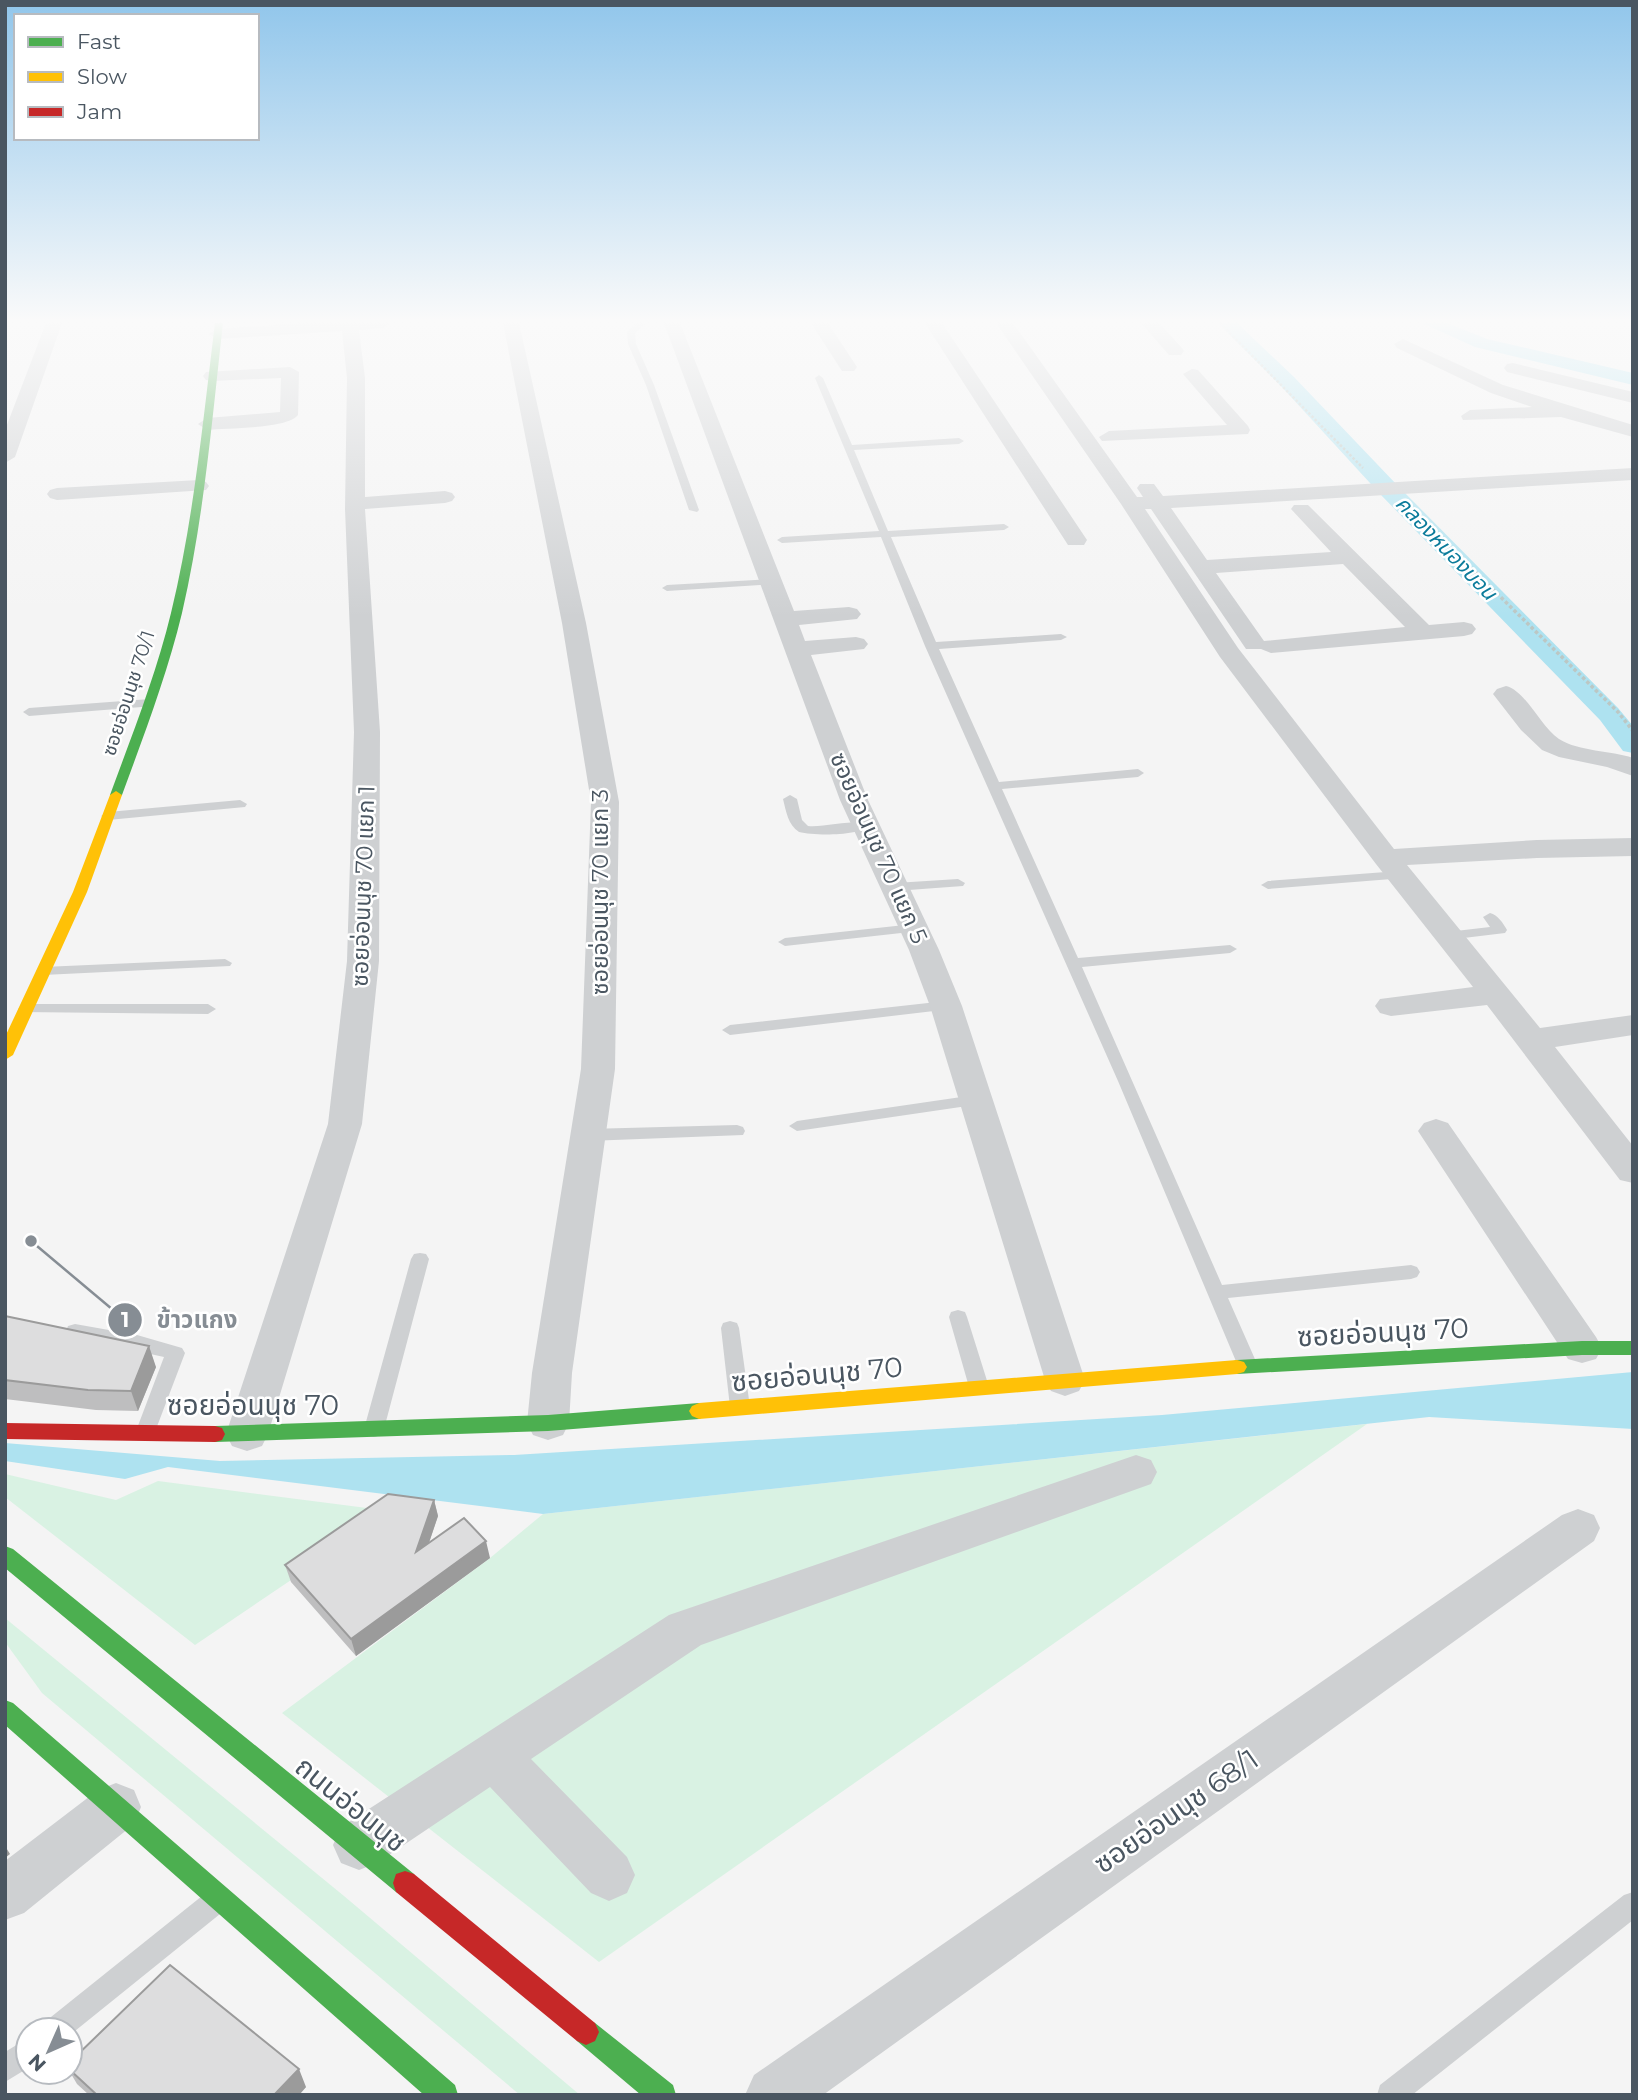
<svg xmlns="http://www.w3.org/2000/svg" width="1638" height="2100" font-family="Montserrat,'Noto Sans Thai',sans-serif">
<style>
.green{fill:#d9f2e3}
.water{fill:#aee2f0}
.lines{fill:none;stroke-linecap:round;stroke-linejoin:round}
.canal{fill:#aee2f0;fill-rule:evenodd}
.path-far1{stroke:#bcc7c4;stroke-width:2.5;stroke-dasharray:2.5 2;stroke-linecap:butt}
.path{stroke:#bcc7c4;stroke-width:3.5;stroke-dasharray:3.5 2.5;stroke-linecap:butt}
.lane{fill:#ced0d2;fill-rule:evenodd}
.street{fill:#ced0d2;fill-rule:evenodd}
.fast{fill:#4caf50;fill-rule:evenodd}
.slow{fill:#ffc107;fill-rule:evenodd}
.jam{fill:#c62828;fill-rule:evenodd}
.wall{fill:#bebebf}
.shaded-wall{fill:#9b9b9b}
.building{fill:#ddddde;stroke:#9b9b9b;stroke-width:2}
.labels{text-anchor:middle;stroke-width:5;stroke-linejoin:round;paint-order:stroke}
.far-street-label{font-size:19px;fill:#4a5661;stroke:#fff}
.far-water-label{font-size:21px;font-style:italic;fill:#0c7c9b;stroke:#fff}
.street-label{font-size:23px;fill:#4a5661;stroke:#fff}
.near-street-label{font-size:28px;fill:#4a5661;stroke:#fff}
.leader{fill:none;stroke:#868d94;stroke-width:2.5}
.callout-dot{fill:#868d94;stroke:#fff;stroke-width:2.5}
.mark-label{font-size:21px;text-anchor:middle;font-weight:bold;fill:#fff}
.callout-label{font-size:24px;text-anchor:middle;font-weight:bold;fill:#868d94;stroke:#fff;stroke-width:5;stroke-linejoin:round;paint-order:stroke}
</style>
<rect width="100%" height="100%" fill="#f4f4f4"/>
<path class="green" d="M1367 1424 599 1962 282 1713 490 1558 543 1514Z
M5 1474 116 1500 158 1481 398 1512 374 1524 195 1645 5 1497Z
M5 1618 344 1896 580 2095H520L42 1693 5 1642Z"/>
<path class="water" d="M1633 1372V1429L1429 1417 543 1514 168 1467 125 1479 5 1461V1443L220 1461 514 1455 1162 1415Z"/>
<g class="lines">
<path class="canal" d="M1218 323H1237L1294 377 1397 485 1618 708 1633 726V753L1623 751 1600 720 1381 495 1280 385Z
M1422 323H1447L1487 339 1633 373V385L1475 347Z"/>
<path class="path-far1" d="M1220 323 1363 468
M1411 509 1430 527"/>
<path class="path" d="M1428 526 1618 712 1633 731"/>
<path class="lane" d="M637 323H646L635 333 636 344 654 385 699 510 697 512 689 510 646 385 628 344 627 332Z
M819 375 823 378 852 445 959 438 964 441 959 444 854 450 888 531 1004 524 1009 527 1004 530 891 537 936 642 1061 634 1067 637 1061 640 939 649 999 782 1138 769 1144 773 1138 777 1002 789 1078 958 1230 945 1237 949 1230 953 1082 967 1222 1285 1411 1265 1417 1267 1420 1272 1417 1277 1411 1279 1228 1298 1258 1366 1255 1371 1248 1373 1241 1371 1238 1366 1118 1081 925 646 881 537 782 543 777 540 782 537 879 531 815 378Z
M771 579 775 580V584L667 591 662 588 667 585Z
M150 699 154 700V706L29 716 23 712 29 708Z
M790 795 797 799 802 820 808 826C824 828 863 817 873 825 859 836 816 836 799 832 788 825 786 811 783 799Z
M240 800 247 804 245 807 108 820 101 816 108 812Z
M1399 871 1406 875 1404 878 1268 889 1261 885 1268 881Z
M958 879 965 883 963 886 895 891 888 887 895 883Z
M1490 913C1498 915 1503 923 1507 930L1505 933 1447 940 1440 936 1447 932 1490 927 1483 917Z
M914 924 921 928 919 931 785 946 778 942 785 938Z
M225 959 232 963 230 966 43 975 36 971 43 967Z
M946 1001 954 1006 951 1009 730 1035 722 1030 730 1025Z
M26 1004H208L216 1009 208 1014 21 1012 18 1009 21 1006Z
M975 1095 983 1100 981 1104 797 1131 789 1126 797 1121Z
M737 1125 743 1127 745 1131 743 1135 588 1141 580 1135 588 1129Z
M420 1253 426 1254 429 1259 384 1429 381 1435 374 1437 367 1435 364 1429 411 1259 414 1254Z
M958 1310 965 1312 967 1317 989 1387 986 1392 979 1395 972 1392 969 1387 949 1317 951 1312Z
M730 1321 737 1323 739 1328 750 1407 747 1412 740 1415 733 1412 730 1407 721 1328 723 1323Z
M75 1324 137 1335 182 1348 185 1353 153 1437 146 1439 139 1437 136 1431 164 1357 68 1336 66 1331 68 1326Z
M211 1892 220 1896 224 1905 220 1914 70 2035V2030H42L46 2021 202 1896Z
M1633 1892V1920L1412 2095H1377L1380 2085 1624 1895Z
M28 2038V2068L5 2082V2052Z"/>
<path class="street" d="M46 323H62L15 457 5 463V430Z
M302 323H391L383 328 359 330 365 378V497L445 491 452 493 455 497 452 501 445 503 365 509 380 732 379 961 362 1124 268 1434 262 1446 247 1451 232 1446 226 1434 328 1124 347 961 354 732 345 509 347 378 342 331 217 339 209 334 217 329Z
M503 323H519L586 623 619 802 615 1069 572 1373 569 1423 563 1435 548 1440 533 1435 527 1423 532 1373 581 1069 591 802 562 623Z
M664 323H680L794 611 849 607 857 609 861 614 857 619 799 625 805 641 856 637 864 639 868 644 864 649 811 655 868 800 939 950 962 1006 1085 1380 1079 1391 1065 1396 1051 1391 1045 1380 930 1006 909 950 840 800Z
M811 323H828L857 367 854 371H842Z
M925 323H942L1087 540 1084 545H1068Z
M996 323H1013L1137 497H1143L1137 488 1140 484H1154L1163 496 1633 468V480L1171 508 1207 560 1331 552 1291 509 1294 505H1308L1429 625 1464 622 1472 624 1476 629 1472 634 1464 636 1271 653 1261 649H1246L1151 509H1145L1238 648 1394 849 1537 840 1633 838V856L1537 858 1407 865 1540 1028 1633 1015V1035L1555 1047 1633 1146V1183L1620 1180 1487 1005 1391 1016 1380 1013 1375 1006 1380 999 1473 987 1376 864 1220 657 1121 504ZM1343 564 1405 627 1264 641 1216 573Z
M1141 323H1159L1181 347 1184 351 1181 355H1169Z
M1403 339 1503 385 1633 425V437L1561 417 1463 420 1461 416 1470 410 1532 407 1491 393 1397 348 1394 344Z
M1513 363 1633 392V403L1507 372 1504 368 1507 364Z
M290 367 299 372 298 415C287 429 227 428 207 430L198 424 207 418 280 412 281 378 212 381 206 380 203 376 206 372Z
M1192 369 1198 370 1248 426 1250 430 1248 434 1102 441 1099 437 1109 431 1227 425 1183 374Z
M199 480 206 482 209 486 206 490 57 500 50 498 47 494 50 490 57 488Z
M1506 686C1526 691 1540 726 1559 739 1580 752 1610 750 1633 758V776L1607 767 1559 757 1542 750 1521 730 1493 694 1497 689Z
M1436 1119 1448 1123 1596 1337 1602 1348 1596 1359 1582 1363 1568 1359 1418 1131 1424 1123Z
M1136 1455 1151 1460 1157 1472 1151 1484 701 1645 531 1759 627 1857 635 1875 627 1893 609 1901 591 1893 490 1787 377 1863 359 1870 341 1863 333 1845 341 1827 669 1615Z
M1578 1509 1594 1515 1600 1528 1594 1541 823 2095H745L754 2075 1562 1515Z
M116 1783 134 1790 141 1807 134 1824 24 1913 5 1920V1861L98 1790Z"/>
<path class="fast" d="M215 323H223C212 420 204 518 182 613 167 675 144 735 122 795L116 799 110 795C132 735 156 675 171 613 194 518 203 420 215 323Z
M1582 1341H1633V1355H1582L1237 1374 1230 1372 1227 1367 1230 1362 1237 1360Z
M699 1403 706 1406 709 1411 706 1416 699 1419 548 1431 215 1442 208 1440 205 1434 208 1428 215 1426 548 1415Z
M5 1546 13 1549 414 1874 417 1883 414 1892 405 1895 396 1892 5 1568Z
M5 1700 13 1703 455 2085 458 2095H424L5 1725Z
M586 2019 595 2023 673 2085 676 2095H641L577 2041 573 2032 577 2023Z"/>
<path class="slow" d="M116 791 122 795 87 892 13 1055 5 1060V1037L73 892 110 795Z
M1237 1360 1244 1362 1247 1367 1244 1372 1237 1374 699 1419 692 1416 689 1411 692 1406 699 1403Z"/>
<path class="jam" d="M5 1423 215 1426 222 1428 225 1434 222 1440 215 1442 5 1439Z
M405 1871 414 1874 595 2023 599 2032 595 2041 586 2045 577 2041 396 1892 393 1883 396 1874Z"/>
</g>
<path class="wall" d="M5 1316 156 1367 138 1411 96 1410 5 1399Z
M434 1500 438 1516 429 1543 490 1558 356 1656 291 1582 285 1565Z
M70 2062 306 2087 299 2095H89L77 2084 70 2072Z"/>
<path class="shaded-wall" d="M149 1346 156 1367 138 1411 131 1391Z
M434 1500 438 1516 420 1569 416 1552Z
M486 1541 490 1558 356 1656 351 1639Z
M5 1846 10 1854 5 1858Z
M299 2069 306 2087 299 2095H274Z"/>
<path class="building" d="M5 1316 149 1346 131 1391 88 1390 5 1380Z
M388 1494 434 1500 416 1552 464 1518 486 1541 351 1639 285 1565Z
M170 1965 299 2069 274 2095H97L70 2070V2062Z"/>
<linearGradient id="sky" x2="0" y2="1"><stop stop-color="#91c6eb"/><stop offset="0.52" stop-color="#fafafa"/><stop offset="1" stop-color="#fafafa" stop-opacity="0"/></linearGradient>
<rect width="1638" height="617" fill="url(#sky)"/>
<g class="labels">
<g class="far-street-label">
<text transform="translate(128 693) rotate(-72)" y="7">ซอยอ่อนนุช 70/1</text>
</g>
<g class="far-water-label">
<text transform="translate(1446 548) rotate(46)" y="7">คลองหนองบอน</text>
</g>
<g class="street-label">
<text transform="translate(879 848) rotate(66)" y="8">ซอยอ่อนนุช 70 แยก 5</text>
<text transform="translate(363 886) rotate(-88)" y="8">ซอยอ่อนนุช 70 แยก 1</text>
<text transform="translate(600 892) rotate(-90)" y="8">ซอยอ่อนนุช 70 แยก 3</text>
</g>
<g class="near-street-label">
<text transform="translate(1383 1332) rotate(-3)" y="10">ซอยอ่อนนุช 70</text>
<text transform="translate(817 1374) rotate(-5)" y="10">ซอยอ่อนนุช 70</text>
<text x="253" y="1415">ซอยอ่อนนุช 70</text>
<text transform="translate(351 1804) rotate(39)" y="10">ถนนอ่อนนุช</text>
<text transform="translate(1176 1811) rotate(-35)" y="10">ซอยอ่อนนุช 68/1</text>
</g>
</g>
<path class="leader" d="M31 1241L125 1320"/>
<g class="callout-dot">
<circle cx="31" cy="1241" r="7"/>
<circle cx="125" cy="1320" r="18"/>
</g>
<g class="mark-label">
<text x="125" y="1327">1</text>
</g>
<g class="callout-label">
<text x="197" y="1328">ข้าวแกง</text>
</g>
<rect width="1638" height="2100" fill="none" stroke="#4a5661" stroke-width="14"/>
<rect x="14" y="14" width="245" height="126" fill="#ffffff" stroke="#b7bbc0" stroke-width="2"/>
<rect x="28" y="37" width="35" height="10" fill="#4caf50" stroke="#b7bbc0" stroke-width="2"/>
<text x="77" y="49" font-size="21" fill="#4a5661">Fast</text>
<rect x="28" y="72" width="35" height="10" fill="#ffc107" stroke="#b7bbc0" stroke-width="2"/>
<text x="77" y="84" font-size="21" fill="#4a5661">Slow</text>
<rect x="28" y="107" width="35" height="10" fill="#c62828" stroke="#b7bbc0" stroke-width="2"/>
<text x="77" y="119" font-size="21" fill="#4a5661">Jam</text>
<g transform="translate(49 2051) rotate(225)"><circle r="33" fill="#ffffff" stroke="#b7bbc0" stroke-width="2"/>
<path d="M0-5L12 26L0 18L-12 26Z" fill="#868d94"/>
<text y="-10" font-size="19" font-weight="bold" text-anchor="middle" fill="#4a5661">N</text>
</g>
</svg>
